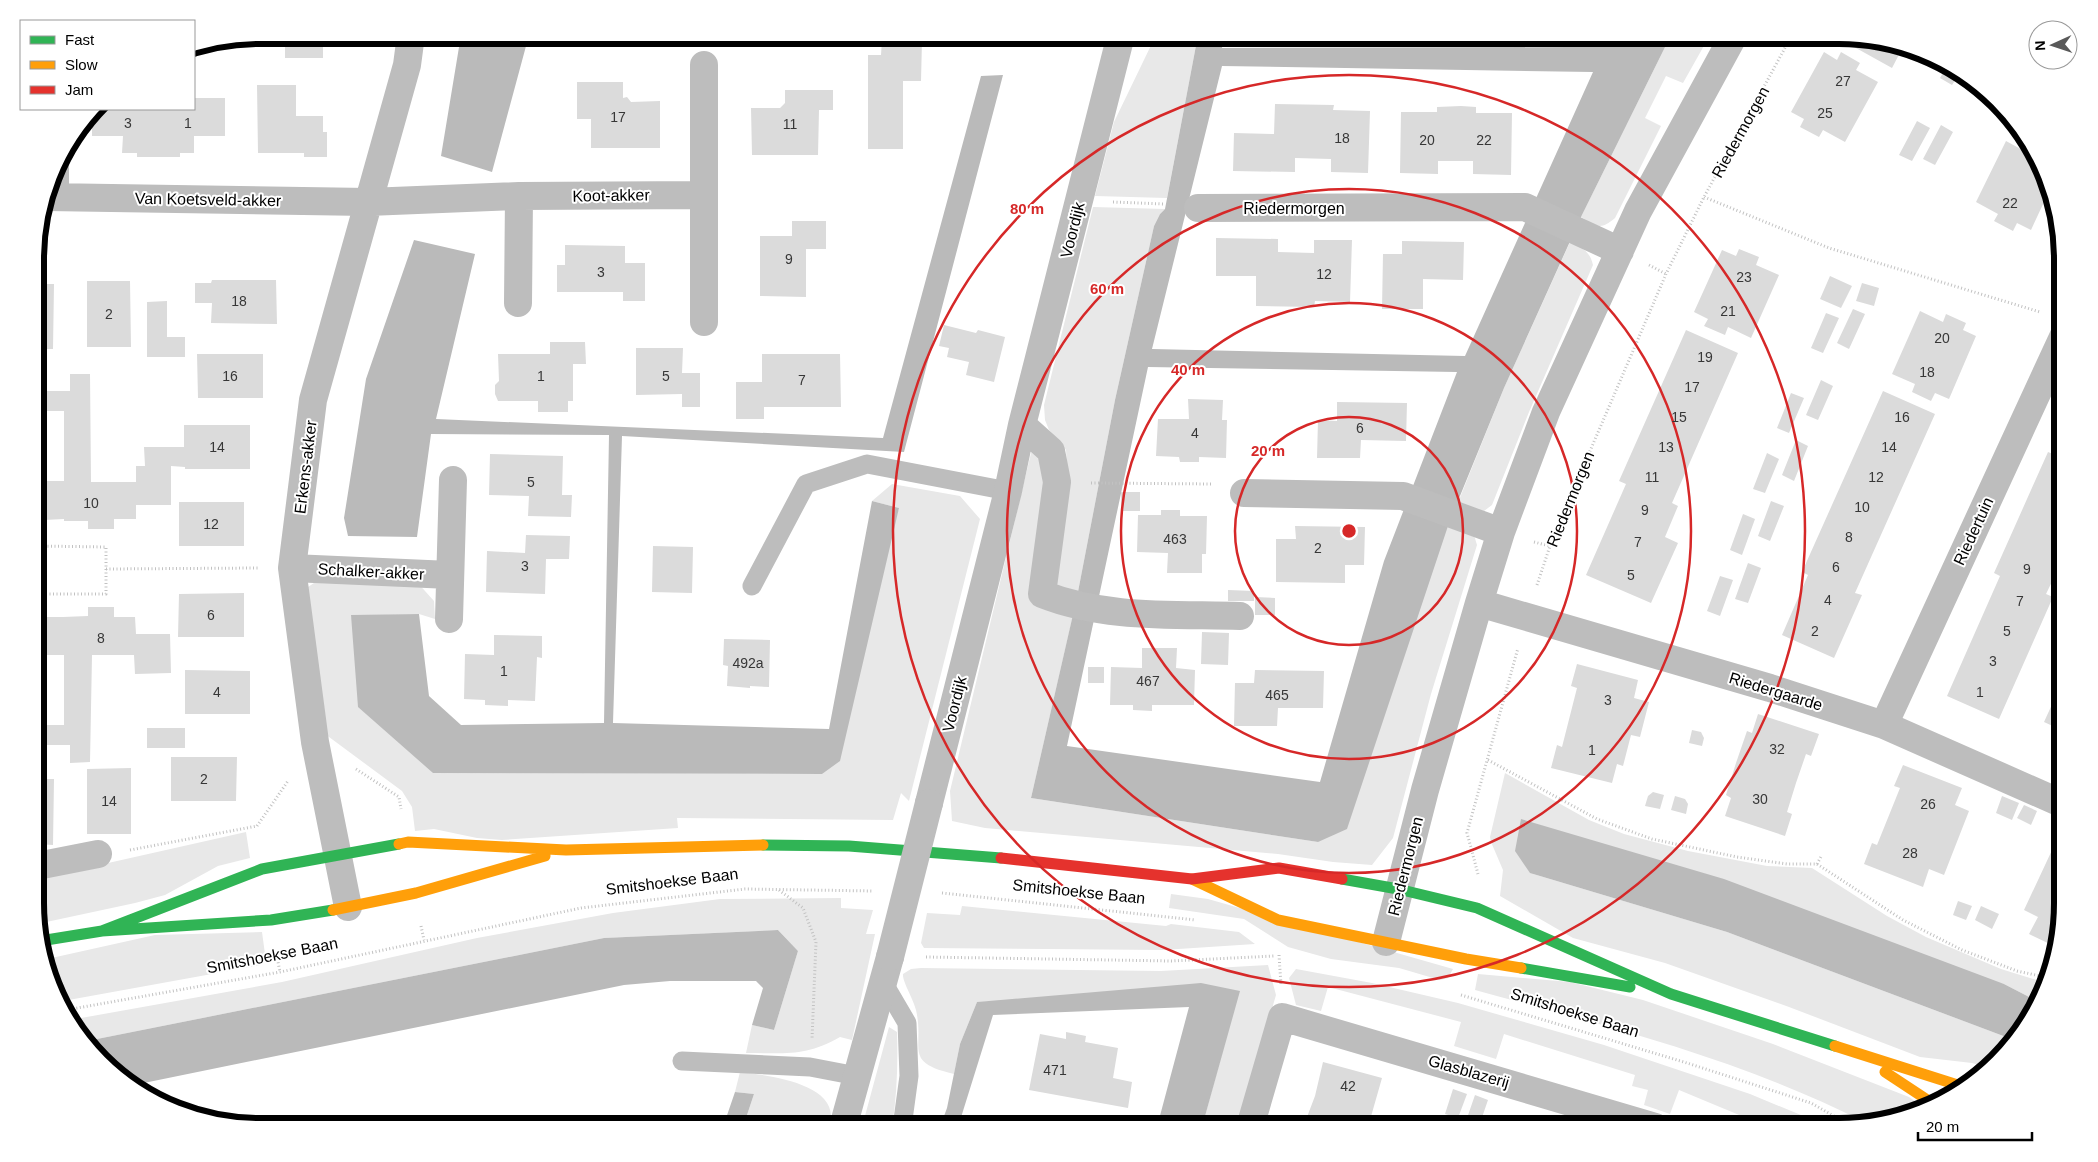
<svg xmlns="http://www.w3.org/2000/svg" width="2098" height="1162" font-family="Helvetica,sans-serif">
<style>
.green{fill:#e8e8e8}
.water{fill:#bababa;fill-rule:evenodd}
.building{fill:#dbdbdb}
.lines{fill:none;stroke-linecap:round;stroke-linejoin:round}
.path{stroke:#c2c2c2;stroke-width:3;stroke-dasharray:1 2.5;stroke-linecap:butt}
.lane{stroke:#bdbdbd;stroke-width:19}
.street{stroke:#bdbdbd;stroke-width:28}
.fast{stroke:#30b455;stroke-width:11}
.slow{stroke:#ff9f0a;stroke-width:11}
.jam{stroke:#e5322d;stroke-width:11}
.street-bridge{stroke:#bdbdbd;stroke-width:28}
.ring{fill:none;stroke:#d62828;stroke-width:2.5}
.labels{text-anchor:middle;stroke-width:4;stroke-linejoin:round;paint-order:stroke}
.number-label{font-size:14px;fill:#373737}
.street-label{font-size:16px;fill:#000;stroke:#fff}
.rim{fill:none;stroke:#000;stroke-width:6}
.centre{fill:#d62828;stroke:#fff;stroke-width:2.5}
.ring-label{font-size:15px;text-anchor:middle;font-weight:bold;fill:#d62828;stroke:#fff;stroke-width:4;stroke-linejoin:round;paint-order:stroke}
</style>
<rect width="100%" height="100%" fill="#fff"/>
<path class="green" d="M1156 35H1198L1167 198 1095 196 1114 122Z
M1671 35H1710L1683 83 1666 76 1645 118 1661 126 1615 218C1600 231 1596 226 1581 217Z
M1093 207 1165 209 1160 214 1154 226 1115 400 1077 597 1053 587 1067 466 1066 450 1049 430 1045 420 1044 405Z
M1570 242C1582 248 1590 251 1593 265L1529 412 1492 505 1484 511 1457 505 1504 388Z
M1032 449 1041 459 1044 468V492L1029 590 1073 615 1031 798 1318 842 1449 523 1474 535 1477 545 1431 694 1393 838 1372 865 1333 862 1278 854 985 828 952 821 950 791Z
M892 484 960 496 980 519 909 801 901 793 893 820 677 818 678 828 502 840 477 838 434 829 415 831 412 807 402 791 325 734 308 587 326 575 416 581 434 601 435 619 419 614 351 616 433 773 822 774 899 508 872 501Z
M1505 773 1589 820 1624 834 1688 851 1767 866 1812 868 1887 916 1926 937 2001 969 2043 982 2037 1001 2004 984 1530 873 1727 932 2014 1040 1998 1061 1989 1068 1972 1063 1920 1057 1789 1007 1665 963 1573 938 1500 896 1503 870 1491 842 1490 837Z
M246 832 250 858 218 866 165 895 135 903 37 924V879Z
M1171 894 1208 899 1453 969 1448 978 1440 980 1399 968 1331 959 1288 947 1244 919 1169 908Z
M841 898V908L873 910 866 934H875L852 1040 840 1037C806 1057 783 1053 746 1053L752 1025 774 1030 798 951 778 930 604 938 87 1041 73 1027 70 1020 282 982 477 938 613 913 720 899Z
M962 906 1166 926 1171 924 1239 932 1255 944 1163 950 924 948 921 943 927 913 960 915Z
M262 932 265 954 261 965 63 1001 47 959 155 935Z
M1268 965 1276 995 1238 1127H1202L1239 991 977 1002 960 1044 954 1074C902 1062 925 1049 916 1010 914 1000 902 981 903 974L911 969 921 968 1161 971Z
M1296 969 1372 983 1458 1003 1604 1045 1750 1094 1830 1127H1768L1679 1090 1670 1114 1644 1105 1648 1090 1632 1086 1635 1075 1504 1034 1496 1059 1454 1046 1461 1022 1328 987 1321 1011 1296 1005 1289 978Z
M1478 974 1570 982 1643 1000 1773 1044 1909 1097 1922 1106 1866 1123C1743 1060 1608 1026 1475 990Z
M889 1027 897 1032C898 1064 897 1095 892 1127H862Z
M740 1072C765 1075 831 1082 831 1116 831 1119 829 1124 828 1127H743L754 1094 735 1092Z"/>
<path class="water" d="M461 35H529L492 172 441 156Z
M1198 35H1224L1222 48 1569 47 1570 35H1671L1581 217 1504 388 1449 523 1347 829 1318 842 1031 798 1077 597 1115 400 1154 226 1160 214 1165 209ZM1222 66 1593 72 1465 356 1152 349ZM1148 367 1457 372 1384 561 1320 782 1067 746Z
M1003 75 904 452 622 436 613 723 829 729 872 501 899 508 840 761 822 774 433 773 358 707 351 615 419 614 429 696 461 725 604 723 609 435 431 434 417 537 348 536 344 518 366 379 414 240 475 254 436 419 883 438 981 76Z
M1521 819 1724 879 2004 984 2037 1001 2033 1015 2014 1040 1727 932 1530 873 1515 851Z
M778 930 798 951 774 1030 752 1025 763 988 756 981H670L624 985 134 1085 87 1041 604 938Z
M1201 983 1240 991 1202 1127H1157L1189 1007 993 1015 958 1127H940L947 1108 960 1044 977 1002Z
M735 1092 754 1094 743 1127H723Z"/>
<path class="building" d="M285 35H350V41H323V58H285Z
M744 35H803V42L744 43Z
M878 35H932V42L922 40 921 81H903V149H868V55H881L882 40H878Z
M1840 35 1898 43 1904 45 1892 68 1838 38Z
M1824 52 1837 60 1841 52 1860 63 1856 70 1878 82 1845 142 1823 130 1819 137 1800 127 1804 119 1791 112Z
M1948 64 1960 73 1952 85 1940 78Z
M577 82H623V98L627 97 631 102 660 101V148H591V119H577Z
M257 85H296V116H323V132H327V157H304V153H258Z
M785 90H833V110H819L818 155H752L751 108H780L785 103Z
M194 98H225V136H194V153H180V157H137V153H122L123 136H92V116L97 109H194Z
M1275 104 1334 105 1333 110 1370 111 1368 173 1331 172V159L1295 158V172L1233 171 1234 133 1274 134Z
M1461 106 1476 107V113H1512L1511 175 1473 174V161H1438V174L1400 173 1401 112H1437V107Z
M1917 121 1930 128 1912 161 1899 155Z
M1941 125 1953 132 1935 165 1923 159Z
M2006 141 2028 153 2031 147 2051 187 2031 230 2017 223 2013 231 1994 221 1998 214 1976 202Z
M792 221H826V249H806V297L760 296V236H792Z
M1216 238 1278 239V252L1314 253V240H1352L1350 302 1315 301 1314 307 1256 306V276H1216Z
M1402 241 1464 242 1463 280 1423 279V309H1382L1383 254H1402Z
M565 245 625 246V263H645V301H623V292H557V265H565Z
M1739 249 1759 257 1756 265 1779 275 1751 338 1728 327 1725 335 1704 326 1708 319 1694 312 1722 250 1736 256Z
M1830 276 1852 286 1841 308 1820 299Z
M212 280H276L277 324 211 323 212 303H195V283H211Z
M87 281H130L131 347H87Z
M1862 283 1879 288 1874 306 1856 301Z
M37 284H54L53 349H37Z
M167 301V337H185V357H147V302Z
M1853 309 1865 314 1849 349 1837 343Z
M1920 311 1943 322 1946 314 1966 323 1963 330 1976 336 1949 399 1935 393 1931 401 1912 392 1915 384 1892 374Z
M1826 313 1839 318 1823 353 1811 348Z
M944 325 976 333 978 330 1005 337 994 382 966 375 969 362 947 357 949 348 939 346Z
M1686 330 1738 353 1672 503 1678 506 1665 537 1678 543 1651 603 1586 575 1626 484 1619 481Z
M550 342H585L586 364H573V401H568V412H538V401H498L495 394V385L499 381 498 354H550Z
M636 348H683L682 373H700V407H682V394L636 395Z
M197 354H263V398H198Z
M762 354H840L841 407H764V419H736V382H762Z
M70 374H90L91 482H136V466H145L144 447H184V425H250V469H185V467L171 466V505H136V519H114V529H88V521H64V519L44 520V529H37V481H64V411H37V391H70Z
M1821 380 1833 386 1818 420 1806 415Z
M1883 391 1935 414 1855 593 1862 595 1834 658 1782 635 1808 575 1802 572Z
M1791 393 1804 398 1789 433 1777 428Z
M1188 399 1223 400 1222 420H1227L1226 458 1199 457V462H1180L1179 457 1156 456 1158 419H1189Z
M1337 402 1407 403 1406 441 1361 440 1360 458H1317L1318 420 1337 421Z
M1796 440 1808 446 1794 481 1782 475Z
M2048 452 2063 458V559L2046 594 2053 597 1999 719 1947 696 2000 576 1994 573Z
M1767 453 1779 459 1765 493 1753 489Z
M490 454 563 456 562 495H572L571 517 528 516 529 496 489 495Z
M1121 492H1140V511H1121Z
M1771 501 1784 506 1770 541 1758 536Z
M179 502H244V546H179Z
M1161 510H1180V516H1207L1206 554H1202V573H1167L1168 553 1137 552 1138 515H1161Z
M1743 514 1755 519 1742 555 1730 550Z
M1295 526 1365 527 1364 565H1345V583L1276 582V539H1296Z
M526 535 570 536 569 559H546L545 594 486 592 487 551 525 553Z
M653 546 693 547 692 593 652 592Z
M1748 563 1761 568 1748 603 1735 599Z
M1720 576 1733 580 1720 616 1707 611Z
M1228 590 1254 591V601H1228Z
M244 593V637H178L179 594Z
M1255 597 1275 598V615H1255Z
M37 607H44V617H63L88 616V607H114V617H135L136 634H170L171 673 135 674 134 655H92L90 762 70 763V745H37V725H64V655H37Z
M1202 632 1229 633 1228 665 1201 664Z
M494 635 542 636V658L537 657 535 701 508 700V706L485 705V700L464 699 465 654 494 655Z
M724 639 770 640 769 687 750 686V688L727 686 728 666 723 665Z
M1142 648H1177L1176 668 1195 670 1194 705H1152V711L1133 710V705H1110L1111 667 1142 668Z
M1577 664 1638 680 1634 698 1649 702 1640 737 1631 735 1623 766 1617 764 1612 783 1551 768 1557 745 1562 747 1577 688 1571 686Z
M1088 667H1104V683H1088Z
M185 670 250 671V714H185Z
M1255 670 1324 671 1323 708H1278L1277 726H1234L1235 683H1254Z
M2060 687 2063 688V714L2057 728 2044 722Z
M1758 714 1819 734 1811 756 1806 754 1796 783 1787 812 1792 814 1785 836 1725 816 1731 798 1726 795 1736 763 1747 731 1752 733Z
M147 728H185V748H147Z
M1692 730 1701 732 1704 738 1702 746 1689 743Z
M171 757H237L236 801H171Z
M1903 765 1962 788 1955 805 1969 811 1944 875 1929 869 1923 887 1864 864 1872 843 1877 845 1900 788 1894 786Z
M131 768V834H87V769Z
M37 779H54L53 845 37 844Z
M1653 792 1664 795 1660 809 1645 806 1648 796Z
M1675 796 1685 799 1688 804 1686 814 1671 810Z
M2002 796 2019 803 2012 820 1996 813Z
M2024 805 2037 811 2031 825 2017 818Z
M2053 848 2063 852V918L2054 946 2029 934 2038 917 2024 910Z
M1958 901 1972 906 1966 920 1953 915Z
M1981 906 1999 914 1992 929 1975 920Z
M1066 1032 1086 1036 1085 1042 1118 1048 1113 1078 1132 1082 1128 1108 1029 1090 1040 1034 1066 1039Z
M1323 1062 1382 1078 1368 1127H1307L1309 1118 1307 1117 1315 1096Z
M1453 1089 1467 1094 1458 1118 1445 1114Z
M1475 1095 1488 1100 1479 1126 1466 1121Z"/>
<g class="lines">
<path class="path" d="M1704 197 1829 248 2040 312
M1113 202 1164 204
M1649 265 1666 274
M1091 483 1213 484
M1534 542 1550 546
M37 546 106 547V594H37
M106 569 258 568
M1537 585 1550 546 1590 451 1666 274 1704 197 1792 35
M1488 760 1597 819 1652 839 1737 857 1787 864H1817L1903 920 1962 950 2017 971 2045 977
M356 769 399 797 401 809
M257 826 288 781
M130 850 257 826
M1817 864 1822 855
M1478 874 1467 833 1518 648
M779 890 803 908 816 942 812 1039
M942 893 1196 920
M421 926 424 940
M276 952 280 972
M1279 955 1281 985
M926 957 1171 961 1274 956
M1461 995 1687 1063 1811 1103 1853 1127
M66 1010 280 972 581 908 745 889 873 891"/>
<path class="lane" d="M752 586 806 484 867 464 1008 491
M883 982 907 1023 909 1076 902 1127
M682 1061 810 1067 857 1076"/>
<path class="street" d="M47 197 368 202 519 196 704 195
M55 197V169
M1198 208 1525 207 1620 251
M518 303 519 196
M704 322V65
M1022 425 1051 451 1057 482 1042 594C1105 619 1174 614 1240 616
M1244 493 1403 496 1501 532
M292 568 450 575
M1479 603 1770 688 1884 725 2063 804
M449 619 453 480
M1884 725 2063 337
M929 803 1008 491 1022 425 1121 35
M37 866 98 854
M348 907 315 742 292 568 313 400 407 65 411 35
M1386 942 1425 790 1479 603 1501 532 1546 412 1638 211 1734 35
M843 1127 890 957
M1250 1127 1282 1017 1655 1127"/>
<path class="fast" d="M763 845 849 846 1001 858
M1342 879 1398 889 1477 908 1671 994 1835 1046
M102 931 262 869 399 844
M40 941 102 931 271 920 333 910
M1521 968 1630 987"/>
<path class="slow" d="M399 844 408 842 566 850 763 845
M1192 879 1278 920 1466 959 1521 968
M333 910 416 893 545 856
M1835 1046 1964 1087
M1885 1072 1932 1103"/>
<path class="jam" d="M1001 858 1192 879 1279 868 1342 879"/>
<path class="street-bridge" d="M890 957 929 803"/>
</g>
<g class="ring">
<circle cx="1349" cy="531" r="114"/>
<circle cx="1349" cy="531" r="228"/>
<circle cx="1349" cy="531" r="342"/>
<circle cx="1349" cy="531" r="456"/>
</g>
<g class="labels">
<g class="number-label">
<text x="1843" y="86">27</text>
<text x="1825" y="118">25</text>
<text x="618" y="122">17</text>
<text x="128" y="128">3</text>
<text x="188" y="128">1</text>
<text x="790" y="129">11</text>
<text x="1342" y="143">18</text>
<text x="1427" y="145">20</text>
<text x="1484" y="145">22</text>
<text x="2010" y="208">22</text>
<text x="789" y="264">9</text>
<text x="601" y="277">3</text>
<text x="1324" y="279">12</text>
<text x="1744" y="282">23</text>
<text x="239" y="306">18</text>
<text x="1728" y="316">21</text>
<text x="109" y="319">2</text>
<text x="1942" y="343">20</text>
<text x="1705" y="362">19</text>
<text x="1927" y="377">18</text>
<text x="230" y="381">16</text>
<text x="541" y="381">1</text>
<text x="666" y="381">5</text>
<text x="802" y="385">7</text>
<text x="1692" y="392">17</text>
<text x="1679" y="422">15</text>
<text x="1902" y="422">16</text>
<text x="1360" y="433">6</text>
<text x="1195" y="438">4</text>
<text x="217" y="452">14</text>
<text x="1666" y="452">13</text>
<text x="1889" y="452">14</text>
<text x="1652" y="482">11</text>
<text x="1876" y="482">12</text>
<text x="531" y="487">5</text>
<text x="91" y="508">10</text>
<text x="1862" y="512">10</text>
<text x="1645" y="515">9</text>
<text x="211" y="529">12</text>
<text x="1849" y="542">8</text>
<text x="1175" y="544">463</text>
<text x="1638" y="547">7</text>
<text x="1318" y="553">2</text>
<text x="525" y="571">3</text>
<text x="1836" y="572">6</text>
<text x="2027" y="574">9</text>
<text x="1631" y="580">5</text>
<text x="1828" y="605">4</text>
<text x="2020" y="606">7</text>
<text x="211" y="620">6</text>
<text x="1815" y="636">2</text>
<text x="2007" y="636">5</text>
<text x="101" y="643">8</text>
<text x="1993" y="666">3</text>
<text x="748" y="668">492a</text>
<text x="504" y="676">1</text>
<text x="1148" y="686">467</text>
<text x="217" y="697">4</text>
<text x="1980" y="697">1</text>
<text x="1277" y="700">465</text>
<text x="1608" y="705">3</text>
<text x="1777" y="754">32</text>
<text x="1592" y="755">1</text>
<text x="204" y="784">2</text>
<text x="1760" y="804">30</text>
<text x="109" y="806">14</text>
<text x="1928" y="809">26</text>
<text x="1910" y="858">28</text>
<text x="1055" y="1075">471</text>
<text x="1348" y="1091">42</text>
</g>
<g class="street-label">
<text transform="translate(1740 132) rotate(-61)" y="6">Riedermorgen</text>
<text transform="translate(611 195) rotate(-1)" y="6">Koot-akker</text>
<text transform="translate(208 199) rotate(1)" y="6">Van Koetsveld-akker</text>
<text x="1294" y="214">Riedermorgen</text>
<text transform="translate(1072 230) rotate(-76)" y="6">Voordijk</text>
<text transform="translate(305 467) rotate(-83)" y="6">Erkens-akker</text>
<text transform="translate(1570 499) rotate(-68)" y="6">Riedermorgen</text>
<text transform="translate(1973 531) rotate(-65)" y="6">Riedertuin</text>
<text transform="translate(371 571) rotate(3)" y="6">Schalker-akker</text>
<text transform="translate(1776 691) rotate(17)" y="6">Riedergaarde</text>
<text transform="translate(954 704) rotate(-76)" y="6">Voordijk</text>
<text transform="translate(1405 866) rotate(-76)" y="6">Riedermorgen</text>
<text transform="translate(672 881) rotate(-7)" y="6">Smitshoekse Baan</text>
<text transform="translate(1079 891) rotate(6)" y="6">Smitshoekse Baan</text>
<text transform="translate(272 955) rotate(-11)" y="6">Smitshoekse Baan</text>
<text transform="translate(1575 1012) rotate(17)" y="6">Smitshoekse Baan</text>
<text transform="translate(1469 1071) rotate(16)" y="6">Glasblazerij</text>
</g>
</g>
<path d="M0 0H2098V1162H0ZM259 44H1839A215 215 0 0 1 2054 259V903A215 215 0 0 1 1839 1118H259A215 215 0 0 1 44 903V259A215 215 0 0 1 259 44Z" fill="#fff" fill-rule="evenodd"/>
<path class="rim" d="M259 44H1839A215 215 0 0 1 2054 259V903A215 215 0 0 1 1839 1118H259A215 215 0 0 1 44 903V259A215 215 0 0 1 259 44Z"/>
<circle cx="1349" cy="531" r="8" class="centre"/>
<g class="ring-label">
<text x="1027" y="214">80 m</text>
<text x="1107" y="294">60 m</text>
<text x="1188" y="375">40 m</text>
<text x="1268" y="456">20 m</text>
</g>
<rect x="20" y="20" width="175" height="90" fill="#ffffff" stroke="#999999"/>
<rect x="30" y="36" width="25" height="8" fill="#30b455" stroke="#999999"/>
<text x="65" y="45" font-size="15" fill="#000000">Fast</text>
<rect x="30" y="61" width="25" height="8" fill="#ff9f0a" stroke="#999999"/>
<text x="65" y="70" font-size="15" fill="#000000">Slow</text>
<rect x="30" y="86" width="25" height="8" fill="#e5322d" stroke="#999999"/>
<text x="65" y="95" font-size="15" fill="#000000">Jam</text>
<g transform="translate(2053 45) rotate(267)"><circle r="24" fill="#ffffff" stroke="#999999"/>
<path d="M0-4L9 19L0 12L-9 19Z" fill="#595959"/>
<text y="-8" font-size="14" font-weight="bold" text-anchor="middle" fill="#000000">N</text>
</g>
<path d="M1918 1132v8h114v-8" fill="none" stroke="#000000" stroke-width="2.5"/>
<text x="1926" y="1132" font-size="15" fill="#000000" stroke="#ffffff" stroke-width="4" paint-order="stroke">20 m</text>
</svg>
